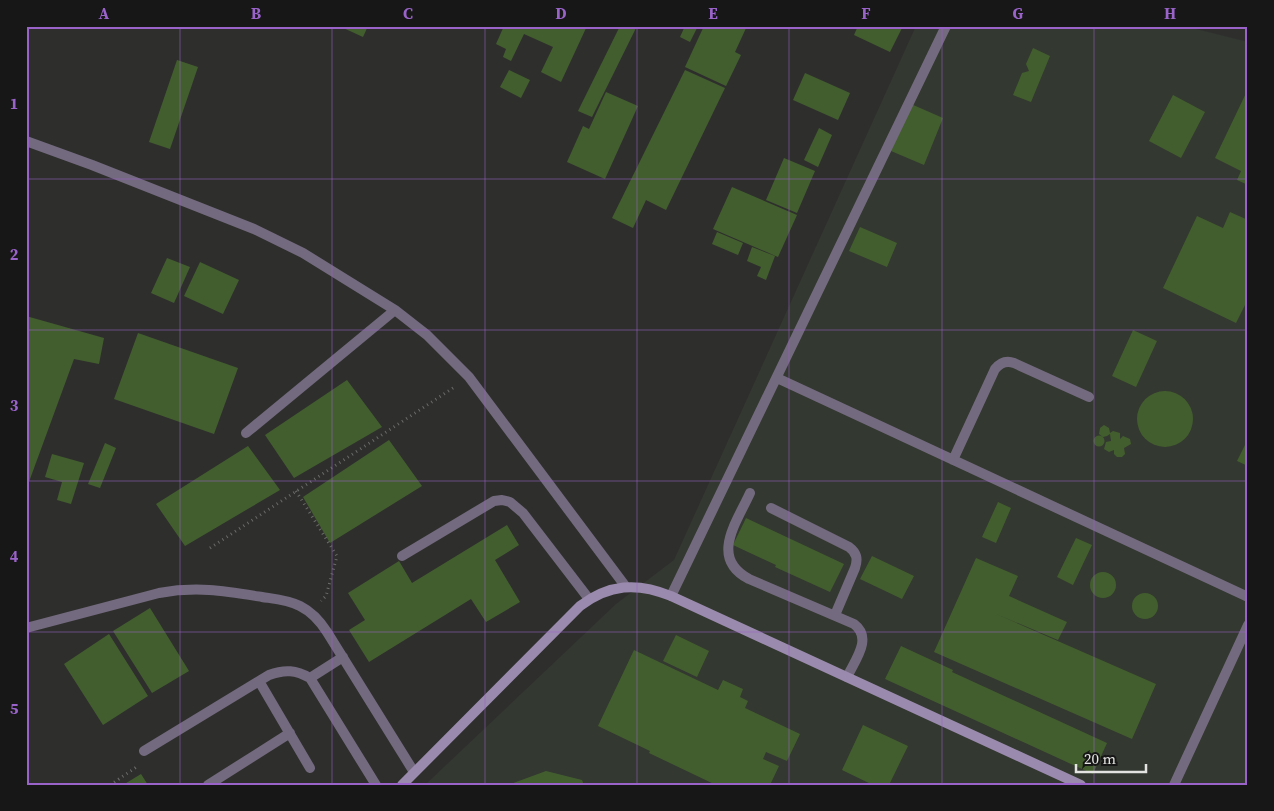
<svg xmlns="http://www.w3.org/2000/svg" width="1274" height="811" font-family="'Source Serif 4',serif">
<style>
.built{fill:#333830}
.building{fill:#435e2e}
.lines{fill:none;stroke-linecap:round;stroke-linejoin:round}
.path{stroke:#6c6d6b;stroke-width:3;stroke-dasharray:1 4;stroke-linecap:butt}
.lane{stroke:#746a7f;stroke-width:10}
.street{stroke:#746a7f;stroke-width:10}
.secondary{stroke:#9a8aad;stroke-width:10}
.grid{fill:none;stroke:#9a63ca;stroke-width:1;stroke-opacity:0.55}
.neatline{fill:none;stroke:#9a63ca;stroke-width:2}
.grid-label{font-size:16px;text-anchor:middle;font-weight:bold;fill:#9a63ca}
</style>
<rect width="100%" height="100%" fill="#2e2f2d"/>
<path class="built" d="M916 26H1184L1248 42V785H425L616 604 674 560Z"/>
<path class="building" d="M339 26H368L363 37Z
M504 26H587L561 82 541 72 553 47 524 34 511 61 503 57 506 49 496 44Z
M620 26H637L592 117 578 111Z
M685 26H698L690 42 680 37Z
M704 26H747L735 52 741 55 726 86 685 67Z
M858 26H903L890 52 854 35Z
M1033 48 1050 56 1031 102 1013 95 1022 73 1029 71 1026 64Z
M177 60 198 67 170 149 149 142Z
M509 70 530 80 521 98 500 87Z
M685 70 725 88 666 210 646 200 633 228 612 218Z
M805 73 850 93 838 120 793 100Z
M1248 89V185L1237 180 1241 171 1215 158Z
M606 92 638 106 605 179 567 162 583 126 589 129Z
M1173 95 1205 112 1181 158 1149 141Z
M911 104 943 118 924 165 891 151Z
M819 128 832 135 818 167 804 160Z
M784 158 815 171 797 213 766 200Z
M732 187 797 215 778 257 713 229Z
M1230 212 1248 220V299L1236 323 1163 288 1197 216 1223 228Z
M860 227 897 243 887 267 849 251Z
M717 232 743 243 738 255 712 244Z
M752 247 775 256 766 280 757 276 761 267 747 261Z
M167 258 190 267 174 303 151 293Z
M200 262 239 280 223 314 184 296Z
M26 316 104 338 99 364 74 359 26 490Z
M1133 330 1157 341 1136 387 1112 376Z
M138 333 238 368 214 434 114 399Z
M347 380 382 427 294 478 265 435Z
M1137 419a28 28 0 1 1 56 0a28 28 0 1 1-56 0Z
M1104 425 1109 428 1110 433 1113 431 1120 433V439L1123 436 1130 439 1131 444 1124 448 1125 454 1122 457H1117L1114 454V450L1109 452 1104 449 1106 442 1111 441 1110 434 1107 436 1103 437 1099 434 1100 428Z
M1093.5 441a5.5 5.5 0 1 1 11 0a5.5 5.5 0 1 1-11 0Z
M1248 439V466L1237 461Z
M389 440 422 486 330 543 303 497Z
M105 443 116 448 100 488 88 484Z
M248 446 280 490 185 546 156 504Z
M52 454 84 463 71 504 57 500 62 482 45 477Z
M998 502 1011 508 996 543 982 537Z
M746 518 844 564 830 592 775 567 776 565 733 545Z
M507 525 519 545 495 560 520 602 486 622 471 599 369 662 349 630 365 620 348 593 399 561 412 583Z
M1076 538 1092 545 1073 585 1057 577Z
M872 556 914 576 902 599 860 579Z
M976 558 1018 576 1009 596 1067 622 1058 640 994 613 1156 684 1132 739 934 652Z
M1090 585a13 13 0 1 1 26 0a13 13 0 1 1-26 0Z
M1132 606a13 13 0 1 1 26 0a13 13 0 1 1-26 0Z
M150 608 189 671 152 693 113 631Z
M109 634 148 696 103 725 64 664Z
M676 635 709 651 697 677 663 661Z
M901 646 953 670 952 672 1107 743 1093 774 885 679Z
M634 650 718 690 723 680 743 689 740 697 748 701 745 708 800 734 787 761 766 752 763 759 779 766 770 785H722L717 783 716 785 649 753 650 751 598 726Z
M863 725 908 746 889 785H873L842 770Z
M546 771 582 780 584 785H508Z
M141 774 148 785H123Z"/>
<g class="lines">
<path class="path" d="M296 491 337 556 326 596 321 601
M210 548 456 386
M110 785 138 766"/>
<path class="lane" d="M26 141 92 165 254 229 303 253 395 310 427 335 469 377 626 587
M777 378 1248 597
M246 433 395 310
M953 460 995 369C1000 363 1006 360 1014 363L1089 397
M750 493C737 522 709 558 749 579L854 624C873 638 855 660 847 677
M771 508 849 547C857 553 858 559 855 568L835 615
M402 556 494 501 502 500 510 502 523 513 589 599
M671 596 946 26
M26 628 159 593C197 586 225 591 262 597 275 599 288 600 300 606 312 612 320 621 327 632L414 772
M310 678 343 657
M259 681 310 768
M144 751 269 675C285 669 296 670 310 678L376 785
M208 785 290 733"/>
<path class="street" d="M1174 785 1248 625"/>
<path class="secondary" d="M402 785 580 606C609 584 637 582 671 596L1081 785"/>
</g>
<path class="grid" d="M180 26V785M332 26V785M485 26V785M637 26V785M789 26V785M942 26V785M1094 26V785M26 179H1248M26 330H1248M26 481H1248M26 632H1248"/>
<rect width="1274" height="811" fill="none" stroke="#161716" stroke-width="55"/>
<path d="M1076 764v8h70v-8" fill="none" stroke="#e3e4e2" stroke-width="2.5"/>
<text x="1084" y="764" font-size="15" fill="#e3e4e2" stroke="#161716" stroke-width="4" paint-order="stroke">20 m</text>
<rect x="28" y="28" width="1218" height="756" class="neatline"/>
<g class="grid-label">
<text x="104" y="19">A</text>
<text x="256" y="19">B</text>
<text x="408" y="19">C</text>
<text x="561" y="19">D</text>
<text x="713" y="19">E</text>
<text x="866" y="19">F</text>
<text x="1018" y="19">G</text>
<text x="1170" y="19">H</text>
<text x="14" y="109">1</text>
<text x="14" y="260">2</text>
<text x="14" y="411">3</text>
<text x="14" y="562">4</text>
<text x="14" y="714">5</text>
</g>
</svg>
